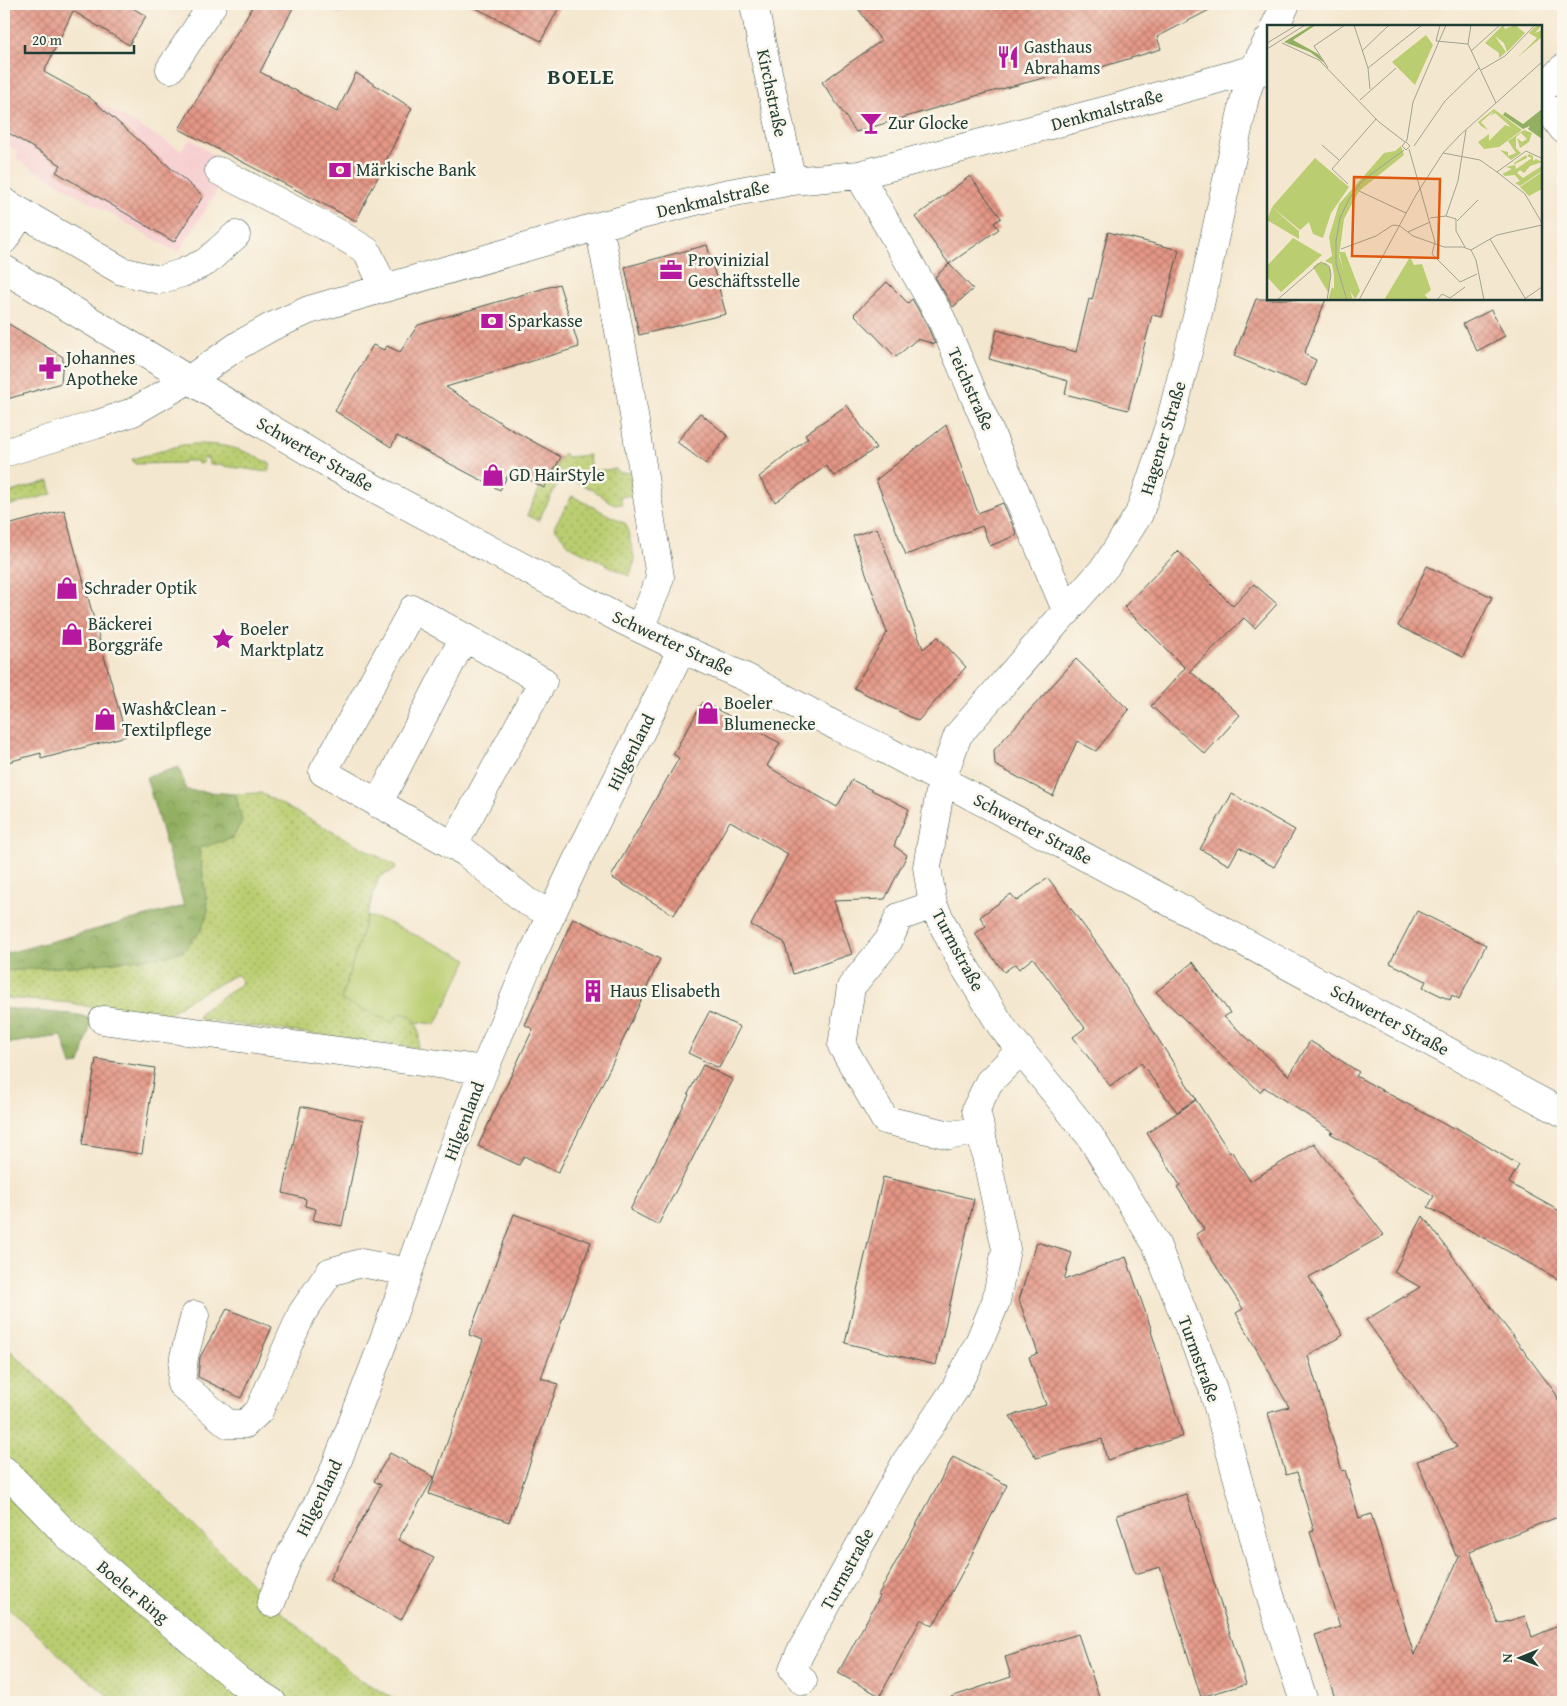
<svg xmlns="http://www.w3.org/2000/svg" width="1567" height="1706" font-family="'Gentium Book Plus',serif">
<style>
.built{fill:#f7cfd1}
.grass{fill:url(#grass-dots);stroke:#6c8552}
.forest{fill:url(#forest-crowns);stroke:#59764b}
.park{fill:#bacd70;stroke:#6c8552}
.building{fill:url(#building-cross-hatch)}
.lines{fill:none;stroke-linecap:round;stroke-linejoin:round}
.minor-casing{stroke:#3f564b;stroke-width:29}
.major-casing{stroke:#3f564b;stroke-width:29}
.minor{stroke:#fff;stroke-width:28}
.major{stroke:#fff;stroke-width:28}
.labels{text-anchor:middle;stroke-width:5;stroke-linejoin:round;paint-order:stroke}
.poi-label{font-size:18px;fill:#1f3d34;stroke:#fbf7ec;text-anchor:start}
.street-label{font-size:18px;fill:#1f3d34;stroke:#fbf7ec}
.district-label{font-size:22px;font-weight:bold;letter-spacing:1px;fill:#1f3d34;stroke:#fbf7ec}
.inset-road{fill:none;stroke:#9fa391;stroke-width:1}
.view{fill:#de580e;fill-opacity:0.15;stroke:#de580e;stroke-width:2.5}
.inset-edge{fill:none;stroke:#1f3d34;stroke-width:2.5}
</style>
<defs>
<pattern id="grass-dots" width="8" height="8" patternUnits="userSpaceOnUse" patternTransform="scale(1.25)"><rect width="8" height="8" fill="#bacd70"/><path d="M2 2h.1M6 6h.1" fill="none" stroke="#97a85d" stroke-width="1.8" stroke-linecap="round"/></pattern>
<pattern id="forest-crowns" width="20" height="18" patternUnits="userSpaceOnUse" patternTransform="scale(1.25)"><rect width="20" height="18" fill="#93b062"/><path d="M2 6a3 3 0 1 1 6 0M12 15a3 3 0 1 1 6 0" fill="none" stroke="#779052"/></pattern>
<pattern id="building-cross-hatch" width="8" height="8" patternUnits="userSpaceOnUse" patternTransform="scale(1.25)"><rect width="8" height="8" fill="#e59685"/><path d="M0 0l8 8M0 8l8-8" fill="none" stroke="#b97c6e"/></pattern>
</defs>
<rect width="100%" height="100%" fill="#fbf7ec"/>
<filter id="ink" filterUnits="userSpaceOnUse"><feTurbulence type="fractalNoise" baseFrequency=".02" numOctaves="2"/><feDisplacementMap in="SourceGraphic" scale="10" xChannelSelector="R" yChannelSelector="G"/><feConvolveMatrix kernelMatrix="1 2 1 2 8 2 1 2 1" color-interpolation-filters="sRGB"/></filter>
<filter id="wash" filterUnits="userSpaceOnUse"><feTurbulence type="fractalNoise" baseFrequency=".0096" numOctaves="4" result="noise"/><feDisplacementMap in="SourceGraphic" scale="20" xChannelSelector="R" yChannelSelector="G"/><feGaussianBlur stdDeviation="1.12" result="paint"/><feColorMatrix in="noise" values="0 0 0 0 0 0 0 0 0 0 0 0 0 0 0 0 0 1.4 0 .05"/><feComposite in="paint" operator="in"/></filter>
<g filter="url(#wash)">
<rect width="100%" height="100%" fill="#f4e7cf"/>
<path class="built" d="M313 4H345L341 15Z
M4 49 181 150 191 139 218 158 205 179 219 188 178 253 16 159 19 152 4 143Z"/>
<path class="grass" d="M196 444C227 444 243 449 271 464L268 472 209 464 208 458H203V463L198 464V461H184L183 463 135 464 132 459 182 445Z
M563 454 568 457 589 455 591 471 615 469 619 473 630 472 633 491 632 495 620 497 622 504 614 505 595 491 562 475 538 521 527 515 541 486 544 487Z
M49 481 52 494 4 507V494Z
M572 496 626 524 635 561 629 576 570 546 554 527Z
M261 793 396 866 395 870 381 876 378 879 341 1000 411 1015C419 1026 421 1034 417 1048L198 1019 201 1012 242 983 237 974 185 1002 166 1016 151 1017 95 1008 71 1003 4 998V971L98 964 165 956 184 951 208 911 199 848 239 806 235 794Z
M4 1345 137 1469 271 1603 357 1678 401 1702H116L76 1670 4 1604Z"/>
<path class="forest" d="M179 767 186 790 235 794 242 821 233 838 199 848 208 911 202 929 184 951 165 956 98 964 4 971V954L184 906 146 777Z
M4 1008 79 1015 92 1019 80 1064 71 1065 62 1036 4 1044Z"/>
<path class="park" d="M367 916 382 920 468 959 436 1024 416 1022 410 1015 399 1013 392 1022 341 1000Z"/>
<g id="blocks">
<path class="building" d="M4 4H126L146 16 129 45 73 11 44 72 89 97 203 196 174 242 56 172 61 165 4 130Z
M254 4H295L260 72 337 112 356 73 412 108 356 221 179 129Z
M468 4H561L541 41Z
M855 4H1221L1157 37 1161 49 1075 75 1074 70 979 95 856 132 822 82 881 41Z
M970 176 1001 218 994 223 999 229 949 264 915 217Z
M1108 232 1179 250 1162 317 1152 315 1128 410 1065 394 1068 381 989 359 997 330 1076 352 1089 299 1092 300Z
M707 245 726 314 639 335 625 267Z
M949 264 973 289 953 307 935 277Z
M887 282 908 303 912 299 927 325 935 344 917 339 896 357 854 314Z
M559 284 579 347 446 387 509 428 561 457 544 488 511 469 500 490 397 436 391 447 335 411 373 345 384 350 387 346 400 352 418 325Z
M1256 299H1326L1304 354 1316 360 1306 386 1234 356Z
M1491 310 1505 336 1477 351 1463 324Z
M4 321 63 357 61 383 4 400Z
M847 405 876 448 834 476 826 466 775 502 759 477 808 438 805 434Z
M700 413 728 436 706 464 677 442Z
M946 425 978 513 1003 503 1017 535 990 546 982 526 906 555 876 480Z
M64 510 126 736 41 759V753L4 763V526Z
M877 528 923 649 938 637 966 667 918 721 854 688 887 633 853 536Z
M1178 551 1233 606 1254 584 1277 604 1255 628 1244 618 1190 671 1240 715 1205 754 1151 706 1185 668 1124 607Z
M1427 566 1492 597 1463 657 1398 626Z
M1076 659 1129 710 1096 751 1077 741 1053 796 995 765 994 750Z
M703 702 780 743 767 766 837 807 852 780 909 809 894 846 907 855 885 899 834 901 852 954 793 974 784 942 751 925 788 854 730 821 674 915 611 877 679 758 673 754Z
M1232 794 1295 830 1274 867 1239 847 1229 865 1200 849Z
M1048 878 1104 953 1196 1099 1177 1112 1141 1063 1110 1086 1073 1037 1085 1028 1033 958 1019 969 1015 964 1004 972 975 934 986 926 980 917 1011 894 1017 901Z
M1417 911 1486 945 1459 999 1452 995 1450 1000 1423 987 1426 981 1390 963Z
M573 918 660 959 612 1064 558 1173 524 1156 519 1165 478 1146 533 1029 525 1025Z
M1193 962 1230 1013 1224 1017 1289 1076 1310 1041 1359 1072 1356 1076 1453 1129 1455 1127 1519 1165 1509 1183 1563 1213V1282L1428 1207 1434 1196 1330 1133 1333 1132 1264 1087 1260 1092 1156 992Z
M709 1012 740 1027 719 1068 688 1053Z
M96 1059 155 1068 142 1154 82 1145Z
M703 1065 733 1080 658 1225 630 1210 689 1095 688 1094Z
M1196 1100 1230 1153 1232 1152 1250 1181 1314 1143 1384 1235 1309 1277 1343 1335 1308 1356 1342 1471 1345 1470 1359 1518 1371 1514 1414 1655 1460 1555 1456 1556 1417 1461 1457 1447 1366 1320 1420 1287 1394 1272 1423 1216 1556 1394 1563 1411V1515L1470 1551 1498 1624 1525 1616 1532 1637 1563 1624V1702H1336L1315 1635 1340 1627 1310 1532 1314 1531 1297 1472 1286 1475 1268 1413 1289 1407 1236 1313 1243 1309 1196 1234 1204 1229 1177 1187 1180 1185 1147 1133Z
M301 1106 363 1121 342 1226 313 1220 316 1209 305 1206 306 1199 283 1193Z
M883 1177 974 1199 936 1365 845 1343Z
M514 1214 591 1242 541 1378 558 1384 509 1522 429 1494 483 1340 469 1335Z
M1037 1242 1072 1253 1064 1280 1126 1257 1152 1331H1151L1183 1436 1107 1460 1102 1439 1036 1458 1010 1416 1046 1405 1029 1357 1038 1353 1019 1300Z
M227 1309 272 1327 241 1398 198 1377 200 1357Z
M390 1453 434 1477 398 1540 434 1558 401 1620 329 1580 381 1485 374 1481Z
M953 1457 1007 1485 968 1562 933 1626 921 1619 880 1696 838 1673 880 1596 878 1595Z
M1186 1494 1246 1684 1201 1697 1160 1567 1135 1574 1117 1515Z
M1078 1634 1101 1702H952L951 1697 1011 1677 1005 1657Z"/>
</g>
</g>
<g filter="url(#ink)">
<use href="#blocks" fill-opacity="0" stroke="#3f564b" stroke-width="1"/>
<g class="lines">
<defs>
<path id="minor" d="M754 4 761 41 792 181
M1275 26 1286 4
M1268 40 1254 69 1245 97 1199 309 1169 426 1139 514 1106 566 958 735 942 779 927 867 933 905 961 961 1002 1027 1090 1136 1156 1244 1213 1389 1269 1592 1304 1702
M170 69 213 4
M1541 91 1563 68
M1541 100 1563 129
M219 171 336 232 367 251 384 288
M859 175 941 318 1067 612
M4 202 122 271 159 280 182 273 206 262 236 235
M599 226 628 378 660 577 655 592 640 628
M4 240 22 213
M4 269 338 469 622 620 682 649 747 678 840 728 884 749 1563 1113
M4 453 95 425 133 412 190 379 239 345 271 327 309 310 599 226 719 195 792 181 859 175 1115 108 1254 69 1267 71
M378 804 464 637
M453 846 543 681 413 609 323 772 465 852 526 901 551 914
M933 905 899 917 889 940 851 987 842 1046 885 1120 950 1135 980 1131
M103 1020 484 1070
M195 1315 184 1357 181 1384 228 1424H245L259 1411 302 1313 330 1272 361 1263 408 1272
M271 1603 287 1561 331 1478 375 1364 455 1143 484 1070 530 960 575 864 682 649
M803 1681 793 1669 800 1653 907 1460 955 1389 980 1340 996 1301 1006 1249 976 1109 989 1082 1021 1050"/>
<path id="major" d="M4 1470 69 1537 239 1681 272 1702"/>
</defs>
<use href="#minor" class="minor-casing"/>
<use href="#major" class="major-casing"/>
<use href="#minor" class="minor"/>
<use href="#major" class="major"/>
</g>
</g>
<defs>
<symbol id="restaurant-bare" viewBox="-9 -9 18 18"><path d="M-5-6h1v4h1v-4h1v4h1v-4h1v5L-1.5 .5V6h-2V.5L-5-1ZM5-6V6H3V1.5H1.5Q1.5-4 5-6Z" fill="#b5179e" stroke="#fbf7ec" stroke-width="2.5" paint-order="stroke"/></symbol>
<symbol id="bar-bare" viewBox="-9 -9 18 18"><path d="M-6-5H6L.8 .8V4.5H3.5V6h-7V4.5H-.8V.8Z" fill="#b5179e" stroke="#fbf7ec" stroke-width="2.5" paint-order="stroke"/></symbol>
<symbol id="bank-bare" viewBox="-9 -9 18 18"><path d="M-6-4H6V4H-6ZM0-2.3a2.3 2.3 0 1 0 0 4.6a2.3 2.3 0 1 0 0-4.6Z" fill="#b5179e" stroke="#fbf7ec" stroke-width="2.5" paint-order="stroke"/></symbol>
<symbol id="office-bare" viewBox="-9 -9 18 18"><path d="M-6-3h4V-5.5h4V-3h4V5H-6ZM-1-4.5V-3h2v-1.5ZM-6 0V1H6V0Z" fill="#b5179e" stroke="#fbf7ec" stroke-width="2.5" paint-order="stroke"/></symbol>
<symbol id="pharmacy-bare" viewBox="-9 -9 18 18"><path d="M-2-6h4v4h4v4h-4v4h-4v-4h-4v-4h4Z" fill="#b5179e" stroke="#fbf7ec" stroke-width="2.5" paint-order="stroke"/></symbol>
<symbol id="shop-bare" viewBox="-9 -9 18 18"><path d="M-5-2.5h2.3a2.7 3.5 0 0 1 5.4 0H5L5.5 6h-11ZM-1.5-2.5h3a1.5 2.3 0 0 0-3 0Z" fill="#b5179e" stroke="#fbf7ec" stroke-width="2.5" paint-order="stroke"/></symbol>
<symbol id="sight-bare" viewBox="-9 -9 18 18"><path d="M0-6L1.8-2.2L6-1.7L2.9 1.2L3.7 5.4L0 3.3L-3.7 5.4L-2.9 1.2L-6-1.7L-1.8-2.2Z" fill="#b5179e" stroke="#fbf7ec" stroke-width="2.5" paint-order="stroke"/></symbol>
<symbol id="building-bare" viewBox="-9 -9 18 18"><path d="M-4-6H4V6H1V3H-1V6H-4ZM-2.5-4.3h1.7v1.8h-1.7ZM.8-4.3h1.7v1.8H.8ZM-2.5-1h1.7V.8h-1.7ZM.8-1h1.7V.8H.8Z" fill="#b5179e" stroke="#fbf7ec" stroke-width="2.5" paint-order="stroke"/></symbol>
</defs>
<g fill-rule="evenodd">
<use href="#restaurant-bare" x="992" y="41" width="32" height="32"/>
<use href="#bar-bare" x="855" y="107" width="32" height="32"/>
<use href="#bank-bare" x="324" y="154" width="32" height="32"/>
<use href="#office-bare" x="655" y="254" width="32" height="32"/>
<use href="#bank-bare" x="476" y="305" width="32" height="32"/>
<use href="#pharmacy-bare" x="34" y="352" width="32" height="32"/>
<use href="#shop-bare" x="477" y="459" width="32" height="32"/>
<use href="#shop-bare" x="51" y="572" width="32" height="32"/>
<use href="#shop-bare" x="56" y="618" width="32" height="32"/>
<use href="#sight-bare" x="207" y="623" width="32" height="32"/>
<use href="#shop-bare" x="692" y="697" width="32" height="32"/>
<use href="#shop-bare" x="89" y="703" width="32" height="32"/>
<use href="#building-bare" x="577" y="975" width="32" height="32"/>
</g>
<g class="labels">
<g class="poi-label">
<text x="1024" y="53">Gasthaus<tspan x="1024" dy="21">Abrahams</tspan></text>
<text x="888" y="129">Zur Glocke</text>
<text x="356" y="176">Märkische Bank</text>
<text x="688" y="266">Provinizial<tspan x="688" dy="21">Geschäftsstelle</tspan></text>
<text x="508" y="327">Sparkasse</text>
<text x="66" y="364">Johannes<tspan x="66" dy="21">Apotheke</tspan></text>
<text x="509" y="481">GD HairStyle</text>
<text x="84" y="594">Schrader Optik</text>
<text x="88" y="630">Bäckerei<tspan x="88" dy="21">Borggräfe</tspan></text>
<text x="240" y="635">Boeler<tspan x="240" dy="21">Marktplatz</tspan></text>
<text x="724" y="709">Boeler<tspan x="724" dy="21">Blumenecke</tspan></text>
<text x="122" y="715">Wash&amp;Clean -<tspan x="122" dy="21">Textilpflege</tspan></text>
<text x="610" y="997">Haus Elisabeth</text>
</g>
<g class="street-label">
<text transform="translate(772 93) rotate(78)" y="6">Kirchstraße</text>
<text transform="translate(1107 110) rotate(-15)" y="6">Denkmalstraße</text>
<text transform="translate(713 199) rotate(-13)" y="6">Denkmalstraße</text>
<text transform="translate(971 389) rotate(66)" y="6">Teichstraße</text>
<text transform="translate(1163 438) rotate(-73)" y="6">Hagener Straße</text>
<text transform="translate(315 454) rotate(30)" y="6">Schwerter Straße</text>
<text transform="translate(673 643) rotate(25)" y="6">Schwerter Straße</text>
<text transform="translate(631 752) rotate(-63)" y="6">Hilgenland</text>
<text transform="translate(1033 829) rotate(28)" y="6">Schwerter Straße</text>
<text transform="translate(958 950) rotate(62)" y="6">Turmstraße</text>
<text transform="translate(1390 1020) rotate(28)" y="6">Schwerter Straße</text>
<text transform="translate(464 1121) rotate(-69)" y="6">Hilgenland</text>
<text transform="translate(1199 1359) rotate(70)" y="6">Turmstraße</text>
<text transform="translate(319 1498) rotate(-64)" y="6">Hilgenland</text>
<text transform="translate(847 1569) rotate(-61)" y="6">Turmstraße</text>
<text transform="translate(133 1592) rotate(40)" y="6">Boeler Ring</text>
</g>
<g class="district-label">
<text x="581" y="84">BOELE</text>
</g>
</g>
<g transform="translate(1267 25)">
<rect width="275" height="275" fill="#f4e7cf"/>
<path d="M236 0 238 4 248 0 258 8 240 27 237 18 228 11 239 27 232 33V28L218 18ZM270 0H275L268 8 275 5V12L250 33 270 13 262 8ZM227 84 255 105 232 122 217 124 211 117 222 109V116L238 100 244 102 228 88 223 91 228 85 214 97 221 105 214 101 211 97ZM257 105 265 108 262 117 253 123 250 113 255 117 260 114 254 108 249 112V123L254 128 244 135 233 125 241 127V131L249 128 241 116ZM134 121 137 130 92 166 77 194 72 231 86 275H61L65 262 67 264V251L65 239 58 236 65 231 62 212 72 179 117 128 128 126ZM262 129 266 131V136L269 134 275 137 263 141 257 148 253 145 250 148 256 153 275 141V146L253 161 248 158 253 156 248 150 238 151 235 149 245 144 239 142 248 140 247 138 259 130 260 133 248 139 249 144 265 133 260 131ZM5 182 16 192 5 198 0 195ZM143 232 147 240 155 239 164 265 158 270 162 275H117Z" fill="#bacd70"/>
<path d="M45 0H49L26 15 51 29 60 40 43 27 17 17ZM275 84V114L261 104 263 101 256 104 236 90 238 87 256 99Z" fill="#93b062"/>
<path d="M48 133 82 162 64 188 56 213 46 209 42 197 33 205 5 182ZM26 213 55 230 14 267 0 252V241Z" fill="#bacd70"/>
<path d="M275 147V164L262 171 253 162Z" fill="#bacd70"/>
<path d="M159 10 166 20 148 60 125 37ZM16 192 32 206V214L5 198ZM72 227H78L93 266 88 274 80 261ZM51 238H59L64 245 62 269 46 242Z" fill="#bacd70"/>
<path class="inset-road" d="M87 0 101 43 103 64M173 0 169 16 201 19M204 0 201 19 229 78M0 18 30 0M15 18 52 35 112 97 138 117M0 24 38 0M95 26 122 0M204 26 233 0M61 43 47 21 78 0M101 43 155 0M214 45 238 31 268 0M93 75 129 43M139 117 143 121 139 125 135 121 140 115 146 77 179 0M55 120 72 135M147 121 178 76 212 43M142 124 168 217M176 128 213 135 230 147 258 169 275 198M230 147 259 126 274 133M81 159 65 144 109 94M92 166 139 188M179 191 191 156 199 105M163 193 179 191 189 194V206L198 222M190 196 211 175M133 201 146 211 177 222H196L204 225 209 235 217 275M141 207 163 197M223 214 258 273M168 217 165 229 193 257 210 249M74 224 109 211 126 200 133 201M204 225 230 210 275 200M10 275 54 237 62 241 64 250 60 275M80 275 69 239V216L73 193 82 174 95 156 137 125M92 275 149 170 176 128 193 110 275 37M170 275 175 269 183 273 198 262M256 275 275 262"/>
<path class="view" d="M87 152 173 154 171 233 85 231Z"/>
<rect width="275" height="275" class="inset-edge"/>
</g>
<rect width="1567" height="1706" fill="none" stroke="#fbf7ec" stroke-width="20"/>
<g transform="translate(1520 1658) rotate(269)" stroke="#fbf7ec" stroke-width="4" paint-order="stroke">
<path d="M0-4L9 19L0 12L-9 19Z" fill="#1f3d34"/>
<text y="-8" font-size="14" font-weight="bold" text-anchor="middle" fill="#1f3d34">N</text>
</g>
<path d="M25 45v8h109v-8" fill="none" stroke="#1f3d34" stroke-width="2.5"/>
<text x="32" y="45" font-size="15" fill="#1f3d34" stroke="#fbf7ec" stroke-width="4" paint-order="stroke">20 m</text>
</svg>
